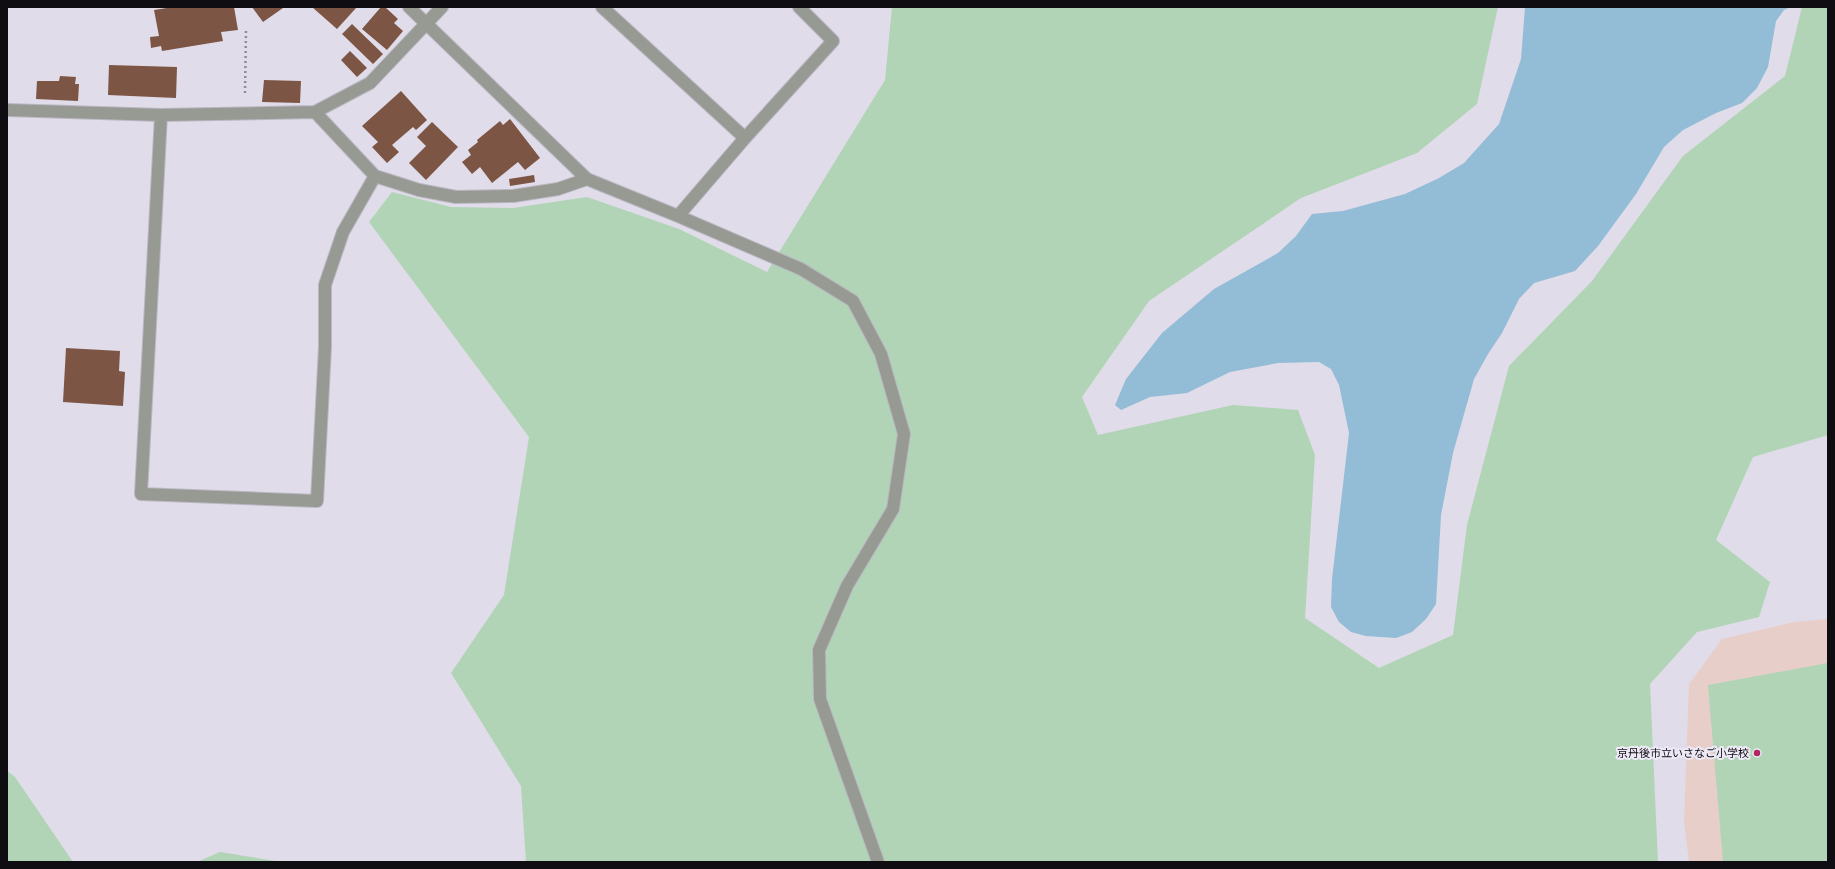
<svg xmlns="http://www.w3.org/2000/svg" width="1835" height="869" font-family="'Roboto Condensed','Noto Sans JP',sans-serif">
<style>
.education{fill:#e8cec8}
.green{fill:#b0d4b5}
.water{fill:#93bcd7}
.building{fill:#7d5545}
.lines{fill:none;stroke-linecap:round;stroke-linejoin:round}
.street-casing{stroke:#bab7c2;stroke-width:14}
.path{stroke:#908c96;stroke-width:2.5;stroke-dasharray:2 3;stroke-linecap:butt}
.street{stroke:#979993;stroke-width:12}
.poi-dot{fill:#b12560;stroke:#eee9f7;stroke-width:1.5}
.labels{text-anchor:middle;stroke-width:4;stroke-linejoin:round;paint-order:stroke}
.poi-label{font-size:11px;fill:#0f0d12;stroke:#eee9f7;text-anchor:end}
</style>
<rect width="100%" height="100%" fill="#e0dce9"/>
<path class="education" d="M1828 619V862H1689L1684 822 1689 684 1722 639 1794 622Z"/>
<path class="green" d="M892 7H1498L1477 104 1417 153 1301 198 1149 301 1082 397 1098 435 1233 405 1298 410 1315 455 1305 618 1379 668 1453 635 1467 525 1509 366 1592 281 1683 156 1785 76 1802 7H1828V435L1753 457 1716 540 1770 582 1759 617 1697 632 1650 684 1658 862H526L521 786 451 673 504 595 529 437 369 222 392 192 451 207 513 208 587 197 679 229 767 272 885 80Z
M1828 663V862H1723L1708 685Z
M7 771 15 777 73 862H7Z
M220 852 282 862H197Z"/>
<path class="water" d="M1525 7H1791L1784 10 1776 21 1768 67 1757 88 1742 103 1716 113 1683 130 1664 147 1636 194 1598 246 1575 271 1534 283 1519 299 1502 333 1488 354 1474 379 1453 453 1441 515 1436 604 1426 619 1412 632 1396 638 1366 636 1351 632 1339 622 1331 607 1332 579 1349 433 1339 385 1331 369 1319 362 1278 363 1230 372 1187 393 1150 397 1121 410 1115 405 1126 379 1162 333 1214 289 1278 253 1296 236 1312 214 1343 211 1405 194 1439 178 1464 163 1499 124 1521 59Z"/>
<path class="building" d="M173 7H234L238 30 221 32 223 41 162 51 161 46 151 48 150 37 159 36 154 10Z
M252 7H282L283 8 263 22Z
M312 7H357L337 29Z
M381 7H385L398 19 394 23 403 31 387 50 362 29Z
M352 24 383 54 373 64 342 34Z
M350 51 367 68 357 77 341 60Z
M109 65 177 67 176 98 108 95Z
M60 76 76 77 75 84H79L78 101 36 99 37 81H59Z
M264 80 301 81 300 103 262 102Z
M401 91 427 120 416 130 413 127 392 145 399 152 387 163 372 147 378 142 362 126Z
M510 119 540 158 525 170 518 162 492 183 480 167 472 174 462 162 471 155 468 150 478 142 477 140 500 121 503 125Z
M432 122 458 147 426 180 409 163 426 146 417 137Z
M534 175 535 182 510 186 509 179Z
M66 348 120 351 119 371 125 372 123 406 63 402Z"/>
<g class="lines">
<defs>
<path id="street" d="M409 7 587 179 678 216 801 269 853 301 881 354 904 434 893 509 847 586 819 650 820 699 878 862
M602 7 745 138
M7 110 161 115 315 112 370 83 442 7
M161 115 141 494 317 501 325 347V285L343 232 375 176 315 112
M375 176 419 190 456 197 513 196 558 189 587 179
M678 216 745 138 833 41 799 7"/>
</defs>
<use href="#street" class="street-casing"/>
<path class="path" d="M245 93 246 30"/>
<use href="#street" class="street"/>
</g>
<circle class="poi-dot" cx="1757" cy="753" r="4"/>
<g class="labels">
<g class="poi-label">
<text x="1749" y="757">京丹後市立いさなご小学校</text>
</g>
</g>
<rect width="1835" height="869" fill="none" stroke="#0f0d12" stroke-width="16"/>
</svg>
